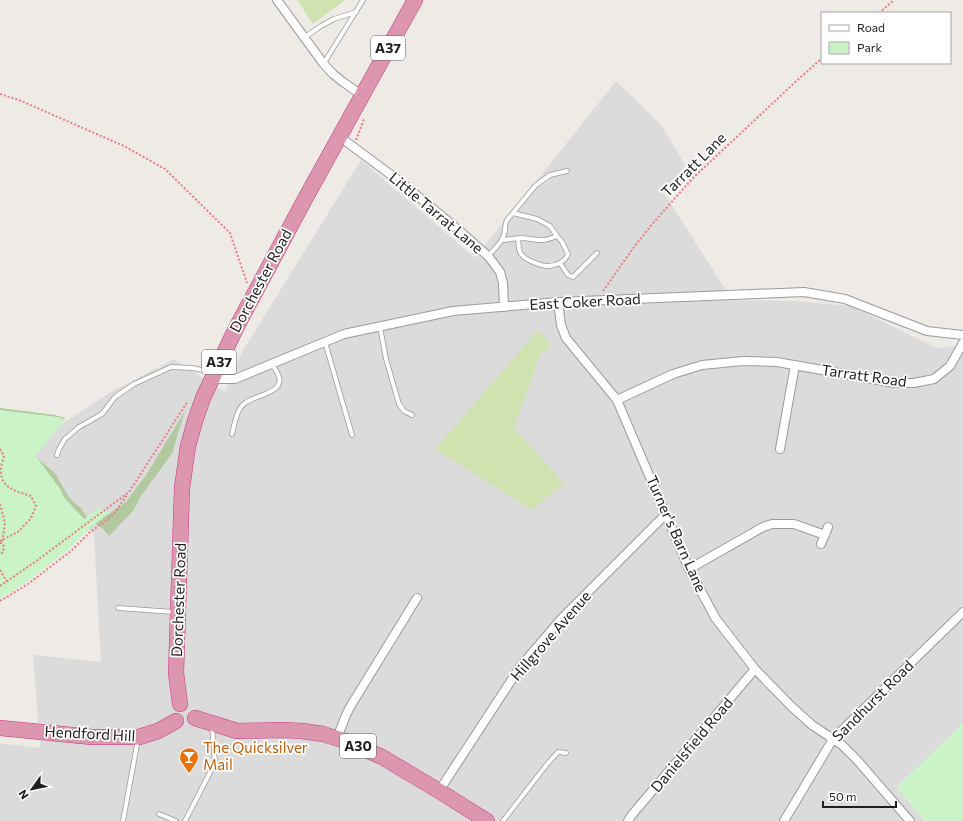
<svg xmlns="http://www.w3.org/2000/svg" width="963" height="821" font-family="Commissioner,sans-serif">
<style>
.residential{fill:#dcdbdc}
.grass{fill:#d1e2b1}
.forest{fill:#b2c99f}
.park{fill:#cbf3c8}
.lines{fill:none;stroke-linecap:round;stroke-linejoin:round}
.lane-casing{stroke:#9b9b9b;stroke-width:5.5}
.street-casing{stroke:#9b9b9b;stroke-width:10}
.highway-casing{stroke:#c63980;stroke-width:16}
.path{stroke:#ea7b82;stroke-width:2;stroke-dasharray:2 2;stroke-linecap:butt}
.lane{stroke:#fff;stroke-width:4}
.street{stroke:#fff;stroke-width:8}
.highway{stroke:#dd96af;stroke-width:15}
.labels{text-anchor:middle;stroke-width:3.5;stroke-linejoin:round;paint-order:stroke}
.shield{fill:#fff;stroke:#626262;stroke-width:1}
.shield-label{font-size:14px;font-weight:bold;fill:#1e1e1e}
.street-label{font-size:15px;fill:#1e1e1e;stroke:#fff}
.food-label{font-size:15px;fill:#c56008;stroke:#fff;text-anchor:start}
</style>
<rect width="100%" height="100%" fill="#eeeae6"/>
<path class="residential" d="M616 81 662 126 685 165 664 193 732 300 796 301 851 306 937 348 963 345V723L897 787 924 821H0V743L40 748 33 655 101 662 94 534 9 459 111 392 174 359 225 392 242 352 361 160 475 258Z"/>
<path class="grass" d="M297 0H345L313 24Z
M538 330 551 344 540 355 514 428 564 483 532 510 435 449Z"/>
<path class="forest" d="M0 408 55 415 65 418 49 436 31 453 55 473 64 489 71 500 81 508 86 516 95 521 105 514 107 515 126 502 146 475 185 411 177 436 173 452 141 496 133 511 109 536 101 527 96 524 0 598Z"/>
<path class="park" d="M0 410 58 417 67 420C59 425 54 433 48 440 44 446 39 450 35 455L61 490 63 496 84 519 99 508C103 511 107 512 112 511L89 529 69 549 25 583 0 599Z
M963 723V821H924L897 787Z"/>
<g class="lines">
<defs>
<path id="lane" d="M305 37 321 26 334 19 356 12
M324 63 363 0
M518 239C519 244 518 250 521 254 525 260 541 266 548 266 556 266 566 261 568 254L562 242 557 236
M502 240C508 240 515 238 522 238 537 239 541 243 557 236L550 226 537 219 513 213
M488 256C493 250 502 243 504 235 506 230 504 225 507 220L536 185 550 175 567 171
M560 263 568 275 573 277 597 253
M380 327 386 359 399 404 404 411 412 415
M325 342 352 435
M232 434C235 423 236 410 245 403 253 396 284 393 279 377 278 373 274 368 272 364
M57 455 59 449 65 439 79 427 102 414 115 397 134 384 171 367 192 368 212 372
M118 608 174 612
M159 814 176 821
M123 821 138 739
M185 821 215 763 212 726
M503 821 548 763 558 752 566 753"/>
<path id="street" d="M277 0 323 63 333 74 343 82 363 96
M340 137 402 183 461 232 489 257 500 272 503 283 504 307
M558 302 561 325 566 338 617 400 689 569 716 619 755 669 791 706 812 725 842 745 857 760 910 821
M211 379H235L344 334 453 311 558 302 804 292 845 299 927 331 963 335
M617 400 673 374 702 365 743 361 777 362 895 383H914L934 379 950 366 963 343
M780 449 795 365
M821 544 828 527
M689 569 763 527 772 524H794L825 535
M337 738 346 715 350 707 417 598
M439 791 520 667 562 618 666 514
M628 821 631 816 755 669
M784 821 833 739 963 612"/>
<path id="highway" d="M180 704 176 673 182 488 188 446 195 421 203 398 236 328 305 199 415 0
M195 718 237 731 283 730 302 731 323 734 348 742 382 757 439 791 487 821
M0 728 92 737H139L158 731 176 721"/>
</defs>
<use href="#lane" class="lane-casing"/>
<use href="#street" class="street-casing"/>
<use href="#highway" class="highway-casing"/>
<path class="path" d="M879 13 894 0
M0 94 19 100 124 146 165 169 230 233 247 283
M356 140 364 119
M603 291 634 247 654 222 693 178 791 86 822 58
M0 449 4 456C3 461 0 467 1 472 1 488 18 492 31 496L36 506 31 518 18 532 0 541
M0 504 5 523 2 543
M0 543H2L4 547 3 552 0 555
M0 570 7 582
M0 586 35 562 129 492 188 401
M0 601 28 584 71 551 89 533 113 515 127 495"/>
<use href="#lane" class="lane"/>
<use href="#street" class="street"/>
<use href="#highway" class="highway"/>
</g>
<defs>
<symbol id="bar-pin" viewBox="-11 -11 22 30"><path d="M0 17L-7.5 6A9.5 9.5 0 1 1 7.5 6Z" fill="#e8710a" stroke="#fff"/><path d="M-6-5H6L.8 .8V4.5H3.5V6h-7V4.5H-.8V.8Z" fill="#fff"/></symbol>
</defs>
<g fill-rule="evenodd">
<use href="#bar-pin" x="178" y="746" width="22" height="30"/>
</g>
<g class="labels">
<g class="shield">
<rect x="371" y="36" width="34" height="24" rx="3"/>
<rect x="202" y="350" width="34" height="24" rx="3"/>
<rect x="340" y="734" width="36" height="24" rx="3"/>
</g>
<g class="shield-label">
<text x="388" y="53">A37</text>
<text x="219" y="367">A37</text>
<text x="358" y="751">A30</text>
</g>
<g class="street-label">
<text transform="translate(694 165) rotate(-45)" y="5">Tarratt Lane</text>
<text transform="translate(436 213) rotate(40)" y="5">Little Tarrat Lane</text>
<text transform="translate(261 281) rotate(-62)" y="5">Dorchester Road</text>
<text transform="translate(585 302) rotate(-3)" y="5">East Coker Road</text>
<text transform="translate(864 376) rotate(8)" y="5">Tarratt Road</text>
<text transform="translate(676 534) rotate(66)" y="5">Turner's Barn Lane</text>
<text transform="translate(179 600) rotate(-88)" y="5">Dorchester Road</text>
<text transform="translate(551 636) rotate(-49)" y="5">Hillgrove Avenue</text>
<text transform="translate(873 701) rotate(-45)" y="5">Sandhurst Road</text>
<text transform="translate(90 734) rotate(3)" y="5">Hendford Hill</text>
<text transform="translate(692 745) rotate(-50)" y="5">Danielsfield Road</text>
</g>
<g class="food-label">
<text x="203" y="753">The Quicksilver<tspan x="203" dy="17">Mail</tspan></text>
</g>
</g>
<rect x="821" y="12" width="130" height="52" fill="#ffffff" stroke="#a5a5a5"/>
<rect x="829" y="25" width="20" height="6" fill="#ffffff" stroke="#a5a5a5"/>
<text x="857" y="32" font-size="12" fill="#1e1e1e">Road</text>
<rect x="829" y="42" width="20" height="12" fill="#cbf3c8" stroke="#a5a5a5"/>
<text x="857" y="52" font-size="12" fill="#1e1e1e">Park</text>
<g transform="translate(32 789) rotate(237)" stroke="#ffffff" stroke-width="3" paint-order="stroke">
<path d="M0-3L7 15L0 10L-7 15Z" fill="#1e1e1e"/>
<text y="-6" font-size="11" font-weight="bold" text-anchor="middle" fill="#1e1e1e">N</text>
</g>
<path d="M823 801v6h73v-6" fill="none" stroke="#1e1e1e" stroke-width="2"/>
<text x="829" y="801" font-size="12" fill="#1e1e1e" stroke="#ffffff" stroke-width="3" paint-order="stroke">50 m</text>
</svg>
